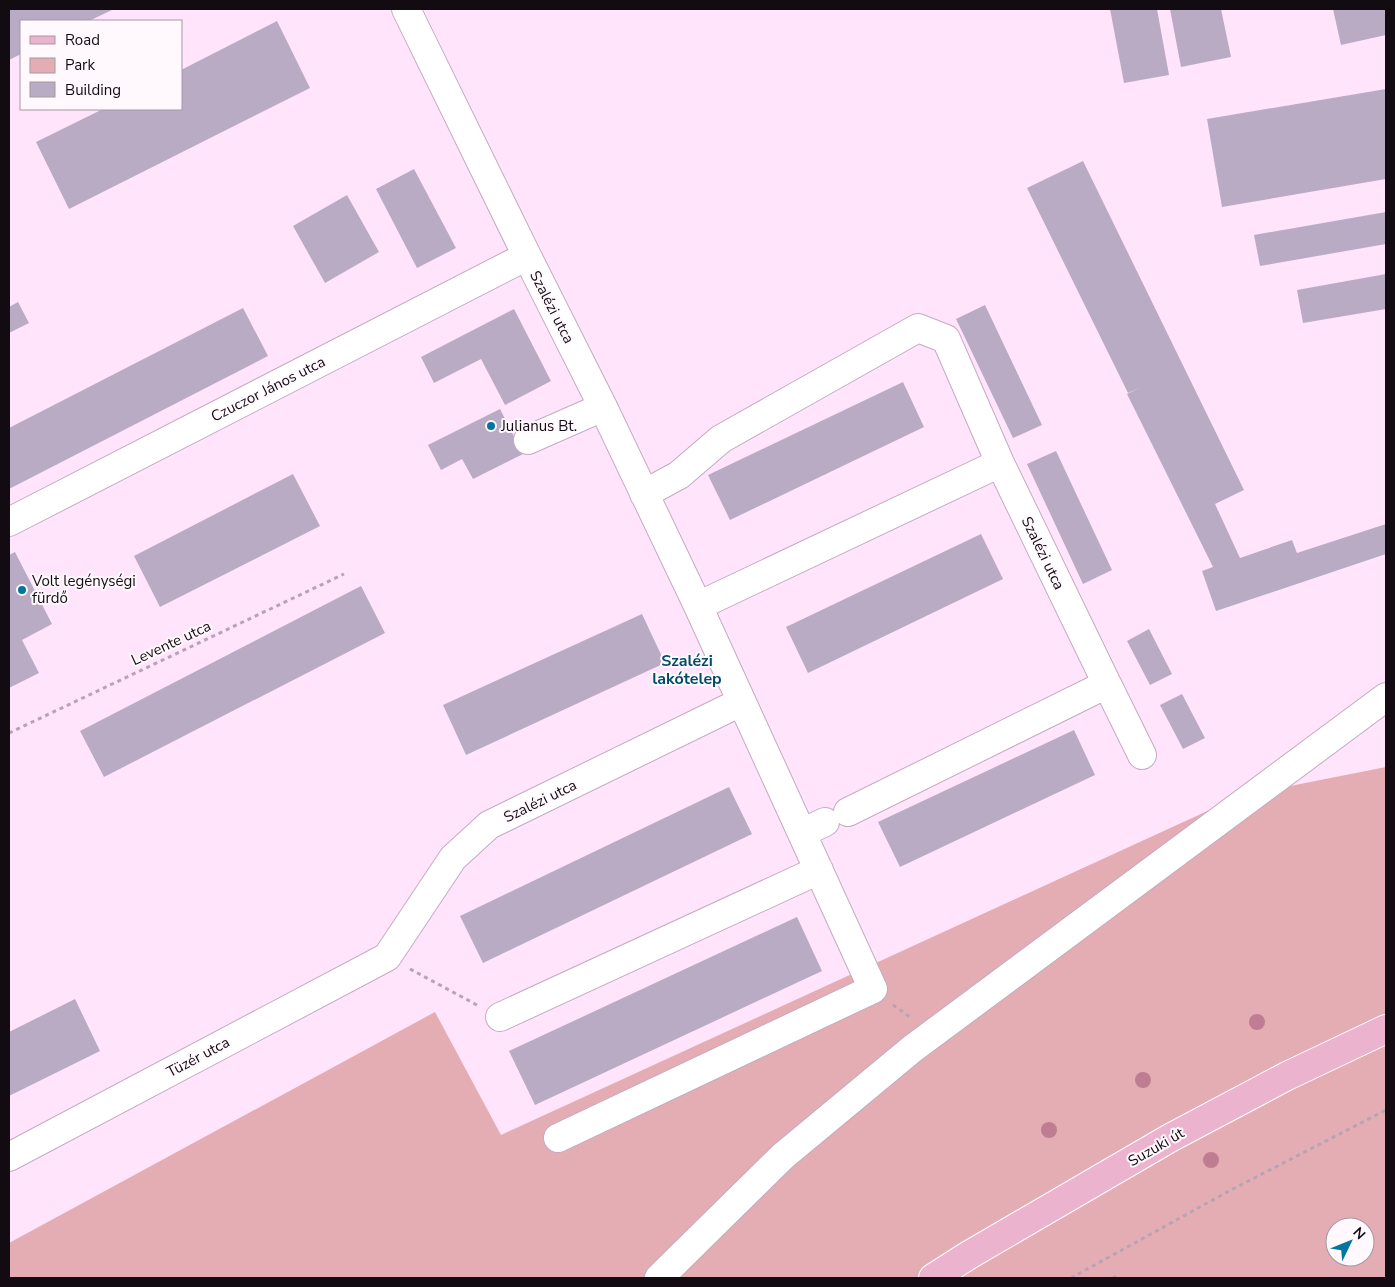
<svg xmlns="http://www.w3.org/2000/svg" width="1395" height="1287" font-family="'Nunito Sans',sans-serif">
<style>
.green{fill:#e4adb3;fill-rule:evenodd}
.building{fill:#baabc5}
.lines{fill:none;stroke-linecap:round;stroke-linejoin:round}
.minor-casing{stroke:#c4abc0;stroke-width:30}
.major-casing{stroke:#fff;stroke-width:30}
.path{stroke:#b8a3b5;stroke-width:3;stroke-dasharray:4 4;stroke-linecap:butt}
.minor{stroke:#fff;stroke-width:28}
.major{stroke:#ecb3ce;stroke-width:28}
.tree{fill:#bf7d93}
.poi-dot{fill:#0276a0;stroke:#fff9fe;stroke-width:2}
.labels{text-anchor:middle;stroke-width:4;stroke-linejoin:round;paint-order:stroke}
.street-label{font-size:15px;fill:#130b12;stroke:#fff9fe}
.poi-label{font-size:15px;fill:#130b12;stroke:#fff9fe;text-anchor:start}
.neighbourhood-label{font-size:16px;font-weight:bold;fill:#004c69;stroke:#fff9fe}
</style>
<rect width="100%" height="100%" fill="#ffe4fb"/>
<path class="green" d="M1386 767V1278H9V1243L435 1012 501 1135 1240 796ZM1335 1227H1365V1257H1335Z"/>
<path class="building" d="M9 9H114L89 21H21V54L9 60Z
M1110 9H1157L1169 75 1124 83Z
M1170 9H1221L1231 57 1181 67Z
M1333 9H1386V35L1341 45Z
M277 21 310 88 69 209 36 142 103 109H181V70Z
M1386 89V179L1222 207 1207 119Z
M1083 161 1244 490 1215 504 1240 558 1292 540 1297 553 1386 524V554L1216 611 1202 571 1213 567 1127 394 1141 387 1128 393 1027 188Z
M414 169 456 248 417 268 376 189Z
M347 195 379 252 325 283 293 226Z
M1386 212V244L1260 266 1254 235Z
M1386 274V309L1303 323 1297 290Z
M18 302 29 323 9 333V307Z
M985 305 1042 425 1013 438 956 319Z
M243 308 268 356 9 489V428Z
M514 309 551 381 505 405 481 359 434 383 421 357Z
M903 382 924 427 730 520 708 475Z
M500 409 523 454 473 479 462 459 441 470 428 445Z
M1056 451 1112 570 1083 584 1027 464Z
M293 474 320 526 160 607 134 556Z
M981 534 1003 579 808 673 786 627Z
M15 552 52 624 22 640 39 673 9 688V555Z
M361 586 385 633 104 777 80 731Z
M642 614 665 663 466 755 443 705Z
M1149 629 1172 674 1150 685 1127 641Z
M1182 694 1205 738 1183 749 1160 705Z
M1074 730 1095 775 900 867 878 822Z
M729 787 752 834 483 963 460 916Z
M797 917 822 971 535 1105 509 1051Z
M75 999 100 1051 9 1096V1032Z"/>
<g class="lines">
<defs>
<path id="minor" d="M406 9 527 256 603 407 698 606 873 989 558 1138
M528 440 603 407
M644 494 679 475 721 439 918 328 946 339 1000 463
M9 522 527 256
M698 606 1000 463 1107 684 848 812
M1107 684 1142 755
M802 833 825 822
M500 1017 819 870
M9 1157 387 957 453 858 489 825 741 702
M659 1278 783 1156 912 1049 1386 697"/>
<path id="major" d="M933 1278 969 1255 1170 1138 1287 1076 1386 1029"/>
</defs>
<use href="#minor" class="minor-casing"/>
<use href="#major" class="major-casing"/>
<path class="path" d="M9 733 344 574
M410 969 477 1005
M893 1005 910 1017
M1071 1278 1229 1191 1386 1110
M1113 1278 1116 1276"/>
<use href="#minor" class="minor"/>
<use href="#major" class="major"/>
</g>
<g class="tree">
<circle cx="1257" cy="1022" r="8"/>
<circle cx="1143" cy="1080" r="8"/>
<circle cx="1049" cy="1130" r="8"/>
<circle cx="1211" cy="1160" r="8"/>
</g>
<g class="poi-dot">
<circle cx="491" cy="426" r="5"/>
<circle cx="22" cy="590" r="5"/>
</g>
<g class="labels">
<g class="street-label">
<text transform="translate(552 307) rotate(63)" y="5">Szalézi utca</text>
<text transform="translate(268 389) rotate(-27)" y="5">Czuczor János utca</text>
<text transform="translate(1043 553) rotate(64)" y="5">Szalézi utca</text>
<text transform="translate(171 643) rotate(-25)" y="5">Levente utca</text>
<text transform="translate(540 801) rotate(-26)" y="5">Szalézi utca</text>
<text transform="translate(198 1057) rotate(-28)" y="5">Tüzér utca</text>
<text transform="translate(1156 1147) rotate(-30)" y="5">Suzuki út</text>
</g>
<g class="poi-label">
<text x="501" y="431">Julianus Bt.</text>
<text x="32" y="586">Volt legénységi<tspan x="32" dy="17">fürdő</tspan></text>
</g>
<g class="neighbourhood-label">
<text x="687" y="666">Szalézi<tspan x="687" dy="18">lakótelep</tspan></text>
</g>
</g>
<rect width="1395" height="1287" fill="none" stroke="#130b12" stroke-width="20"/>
<rect x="20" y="20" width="162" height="90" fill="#fff9fe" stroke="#a19aa0"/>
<rect x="30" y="36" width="25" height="8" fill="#ecb3ce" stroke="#a19aa0"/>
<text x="65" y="45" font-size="15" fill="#130b12">Road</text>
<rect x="30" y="58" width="25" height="15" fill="#e4adb3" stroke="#a19aa0"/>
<text x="65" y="70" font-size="15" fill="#130b12">Park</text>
<rect x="30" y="82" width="25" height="15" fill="#baabc5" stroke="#a19aa0"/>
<text x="65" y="95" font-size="15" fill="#130b12">Building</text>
<g transform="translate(1350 1242) rotate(47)"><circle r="24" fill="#fff9fe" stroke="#a19aa0"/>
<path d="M0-4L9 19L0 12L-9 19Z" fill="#0276a0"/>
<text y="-8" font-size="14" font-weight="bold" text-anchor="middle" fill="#130b12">N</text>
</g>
</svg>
